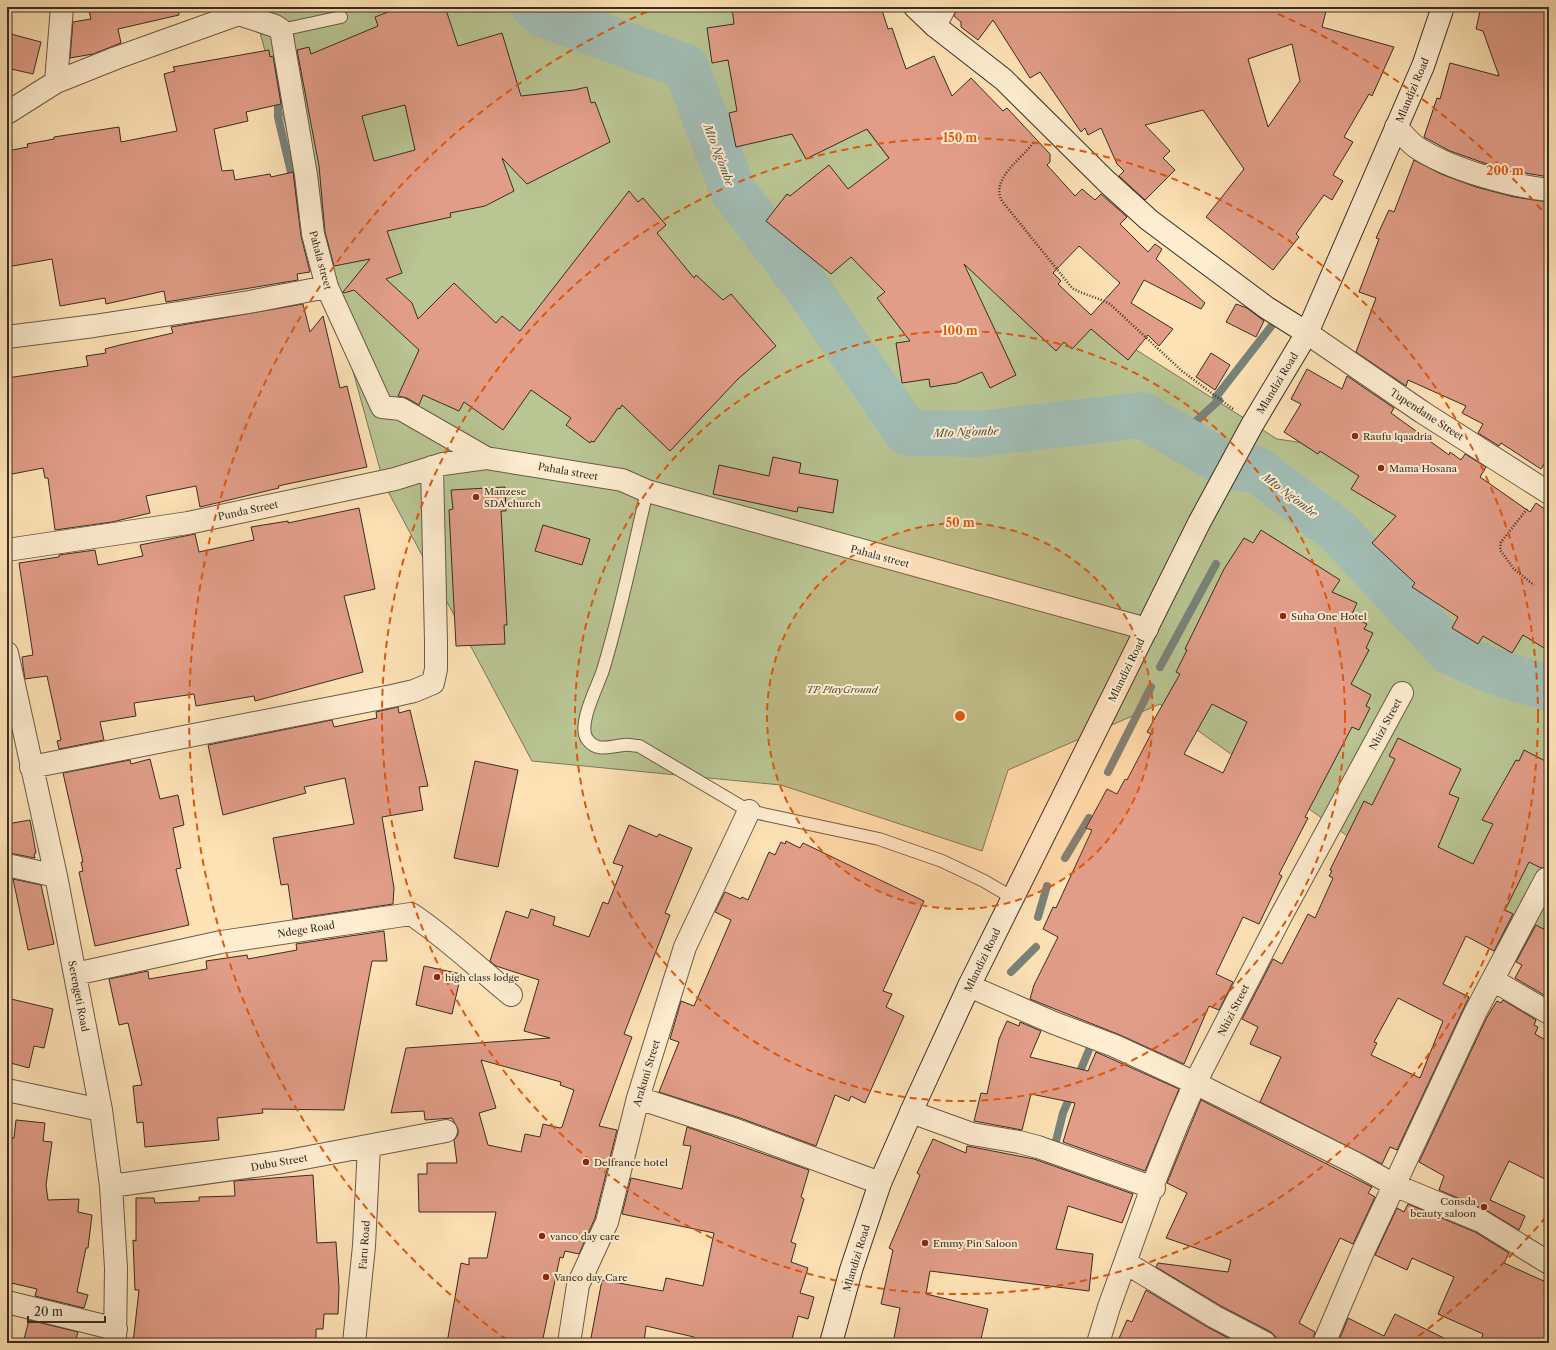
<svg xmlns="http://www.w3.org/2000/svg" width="1556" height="1350" font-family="'Libre Caslon Text',serif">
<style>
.green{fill:#b9c593;stroke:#7a785c}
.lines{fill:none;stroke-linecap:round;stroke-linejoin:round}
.stream{stroke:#78837b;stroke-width:8}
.river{stroke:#a2bdb5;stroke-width:46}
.building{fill:#e19d88;stroke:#3a2c24;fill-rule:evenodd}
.lane-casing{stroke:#6b5a48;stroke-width:14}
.street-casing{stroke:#6b5a48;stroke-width:24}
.secondary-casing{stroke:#3a2c24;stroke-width:24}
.path{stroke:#3a2c24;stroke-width:2.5;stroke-dasharray:1 2;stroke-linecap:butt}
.lane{stroke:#feedd0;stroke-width:12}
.street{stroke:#feedd0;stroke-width:22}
.secondary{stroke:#feedd0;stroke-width:22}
.ring{fill:none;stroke:#df570d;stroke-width:2;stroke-dasharray:7 5}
.poi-dot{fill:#8f2418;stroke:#feedd0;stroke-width:1.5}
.labels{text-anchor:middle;stroke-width:4;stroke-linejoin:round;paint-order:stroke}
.street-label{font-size:10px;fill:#3a2c24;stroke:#feedd0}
.poi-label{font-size:10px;fill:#3a2c24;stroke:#feedd0;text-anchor:start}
.park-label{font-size:10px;font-style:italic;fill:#5a5240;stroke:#feedd0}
.water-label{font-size:11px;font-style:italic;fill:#545048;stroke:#feedd0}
.centre{fill:#df570d;stroke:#feedd0;stroke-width:2}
.ring-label{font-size:12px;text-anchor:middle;font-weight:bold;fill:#df570d;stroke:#feedd0;stroke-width:4;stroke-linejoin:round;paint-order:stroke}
</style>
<rect width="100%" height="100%" fill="#fee3b6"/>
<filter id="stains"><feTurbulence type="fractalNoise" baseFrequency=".005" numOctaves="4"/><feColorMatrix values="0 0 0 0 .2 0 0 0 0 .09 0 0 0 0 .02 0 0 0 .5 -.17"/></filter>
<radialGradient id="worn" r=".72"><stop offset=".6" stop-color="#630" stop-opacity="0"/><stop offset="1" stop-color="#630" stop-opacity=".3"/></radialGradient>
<path class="green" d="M253 7H750L823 73 942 227 1277 439 1353 450 1549 588V978L1160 704 1008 770 982 851 781 785 532 761 384 484Z"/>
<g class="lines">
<path class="stream" d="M278 65V117L301 215
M1179 437 1219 400 1216 397 1276 320 1272 318
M1160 667 1216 564
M1108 772 1151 687
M1065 858 1089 818
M1038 917 1047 886
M1011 972 1036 947
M1077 1079 1093 1040 1095 1041
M1054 1149 1063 1113 1072 1092"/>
<path class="river" d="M534 7 542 14 686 67 733 191 809 290 907 433 979 434 1142 415 1232 468 1256 469 1338 531 1449 651 1492 671 1549 688"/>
</g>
<path class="building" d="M88 7H178L179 15 118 29 121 43 93 54 70 58 73 22 91 19Z
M401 7H445L458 46 502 33 521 96 574 90 587 87 591 103 595 102 610 142 527 184 502 158 514 191 485 206 450 213 451 217 387 231 402 273 386 279 412 303 418 319 454 283 496 323 502 316 520 331 629 191 638 202 643 198 666 225 657 233 694 278 696 275 723 300 731 294 776 346 738 379 670 451 622 405 620 409 618 408 594 442 591 441 590 443 566 425 571 418 531 390 503 430 464 402 459 411 423 395 419 405 407 398 398 396 419 350 354 290 344 293 343 292 370 259 334 266 325 232 319 166 297 50 309 47 311 54 378 26 375 17ZM405 105 415 150 374 161 362 116Z
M732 7H881L888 29 892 28 906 69 934 56 952 96 971 78 1003 111 1007 108 1050 154V162L1047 165 1075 196 1082 189 1095 200 1101 194 1127 217 1120 224 1148 252 1155 244 1162 249 1156 259 1205 303 1201 309 1144 280 1131 303 1173 329 1159 346 1148 335 1128 360 1091 329 1072 349 1064 342 1056 351 964 264 1016 375 990 388 982 372 957 383 930 387 929 379 902 383 896 343 910 341 877 298 885 292 851 257 831 274 766 221 787 194 790 196 829 165 848 189 889 158 867 129 806 159 792 134 736 147 729 113 737 111 728 60 712 63 707 28 734 24ZM1079 246 1120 283 1091 315 1058 284 1061 281 1053 273Z
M957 7H1327L1322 27 1394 47 1372 96 1369 94 1344 137 1353 142 1333 175 1343 181 1332 200 1324 195 1296 234 1299 237 1273 270 1206 217 1244 169 1203 110 1145 125 1170 151 1163 158 1175 170 1145 200 1119 176 1124 171 1117 164 1101 128 1088 135 1085 128 1081 132 1040 72 1030 78 993 20 978 40 961 27V22L954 16ZM1292 44 1300 81 1268 127 1248 59Z
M1481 7H1542L1549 21V177L1519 172 1484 163 1450 151 1424 137 1437 98 1440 99 1450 63 1499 76 1483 31 1476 29Z
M7 33 41 42 33 74 7 68Z
M269 50 270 57 273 56 281 104 246 112 248 121 214 129 222 171 233 170 235 180 270 174 271 177 293 172 301 236 310 272 297 274 298 280 166 302 164 291 106 304 105 298 60 306 52 259 7 267V151L28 147 27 144 54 139V137L119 127 121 142 177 131 164 74 175 71 173 67Z
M1414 160 1441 174 1476 187 1514 197 1549 202V427L1544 443 1549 446V456L1541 469 1501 443 1499 446 1478 433 1483 424 1462 413 1466 406 1408 380 1406 386 1356 352 1376 298 1359 292 1379 239 1376 238 1389 210 1394 212Z
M303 304 310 332 323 316 340 388 347 386 367 467 278 486 279 488 200 507 196 486 146 496 150 513 112 522 55 530 48 478H45L43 468 7 475V378L88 366 86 356 106 353 105 349 120 345 173 333 171 327Z
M1236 304 1247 308 1264 321 1256 337 1226 322Z
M1211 353 1230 365 1215 390 1196 377Z
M1307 369 1342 389 1347 376 1394 408 1391 413 1449 455 1450 452 1461 460 1465 454 1486 467 1480 477 1530 512 1536 503 1549 512V651L1523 635 1512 653 1483 636 1478 644 1452 628 1458 617 1412 587 1415 583 1372 543 1396 516 1351 489 1359 476 1320 451 1318 454 1284 432 1301 404 1291 399Z
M773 457 801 463 799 473 838 480 833 513 798 507 797 512 713 494 719 465 769 476Z
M505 487 506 511H501L507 625H504L505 644 456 646 449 510 453 509 451 490Z
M359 508 375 589 344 596 363 672 255 701 254 696 196 706 194 694 134 703 136 716 100 722 104 740 59 749 57 741 61 740 47 676 25 679 24 673 22 657 33 655 19 563 59 557V555L95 550 98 565 143 556 140 545 195 534 199 552 254 540 251 527 288 521V523Z
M543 525 590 539 582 565 535 551Z
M1261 530 1340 580 1332 592 1357 603 1351 616 1367 624 1364 629 1373 633 1366 648 1369 650 1351 684 1371 695 1366 706 1370 708 1359 730 1352 727 1305 817 1308 818 1279 874 1282 876 1259 924 1243 917 1216 974 1233 982 1219 1010 1209 1006 1184 1064 1120 1035 1030 999 1034 985 1058 937 1043 929 1053 907 1056 908 1092 830 1086 828 1107 789 1117 794 1125 779 1127 780 1151 734 1147 732 1180 674 1176 672 1187 650 1185 649 1224 569 1244 538 1253 543ZM1212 704 1247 722 1223 773 1184 754Z
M398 707 399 713 410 710 428 786 419 787 423 810 382 817 394 888 393 904 293 919 288 884 281 885 273 838 354 824 345 778 304 787 306 793 223 815 208 745 332 720 334 727 377 718 376 712Z
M1398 738 1461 769 1449 794 1459 798 1438 847 1473 864 1493 824 1482 820 1516 760 1519 761 1524 750 1549 763V867L1541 868 1529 862 1505 910 1513 914 1494 951 1466 936 1443 984 1469 997 1397 1150 1390 1147 1382 1164 1260 1102 1281 1057 1250 1044 1258 1027 1242 1019 1273 959 1282 964 1308 914 1315 918 1333 878 1329 876 1332 871 1330 870 1364 801 1372 805 1395 759 1389 756ZM1398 998 1443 1021 1420 1078 1371 1055 1377 1043 1374 1042Z
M150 759 160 799 178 795 184 825 173 828 181 868 176 869 189 925 95 946 79 872 83 871 81 862H83L63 773 130 760 131 764Z
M475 761 518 770 498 867 454 858Z
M30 820 36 853 34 854 35 858 9 853 7 824Z
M629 825 657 837 659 834 692 848 665 913 670 915 624 1034 632 1037 599 1126 617 1130 595 1218 579 1254 565 1251 563 1258 560 1257 542 1343H447L461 1263 469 1265V1258H487L496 1212H419L418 1174H427V1163H457L454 1140 458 1135V1129L452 1118 425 1120 424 1111 391 1113 406 1048 550 1038 524 1031 539 980 496 966 490 961 506 911 528 918 531 909 555 917 553 925 589 937 603 902 608 904 623 866 613 863ZM481 1060 561 1082 560 1085 574 1090 562 1127 560 1128 543 1124 540 1137 525 1134 521 1152 488 1145 479 1113 496 1108Z
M786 841 800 848 803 843 924 901 883 991 892 994 886 1007 904 1016 865 1103 851 1096 849 1101 835 1095 816 1146 740 1118 659 1092 679 1042 670 1039 681 1001 694 1006 731 920 715 912 725 892 741 899 742 897 748 900 769 852 775 855 781 842 785 844Z
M13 879 41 885 54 944 28 950Z
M1536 925 1549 932V998L1515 978 1522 965 1516 962Z
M384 931 387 961H372L344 1110 262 1109 263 1113 217 1118 219 1140 145 1147 143 1122 137 1123 133 1086 142 1085 128 1023 119 1025 109 979 148 971 149 979 207 969 206 961 247 955 248 959 297 950 296 944Z
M424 966 461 974 452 1014 416 1005Z
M7 998 53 1009 44 1048 34 1046 29 1068 7 1062Z
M1503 1000 1536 1020 1534 1025 1538 1027 1535 1034 1549 1042V1181L1509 1161 1490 1200 1525 1216 1519 1230 1486 1210 1439 1190 1444 1176 1419 1162 1486 1019 1497 1001 1501 1003Z
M1007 1021 1019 1026 1020 1022 1041 1031 1030 1057 1088 1071 1096 1052 1179 1089 1145 1171 1063 1142 1075 1103 1031 1094 1022 1130 974 1121 981 1093 987 1094 999 1039Z
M1201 1100 1372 1187 1368 1193 1375 1197 1353 1244 1340 1238 1299 1323 1315 1332 1312 1343H1277L1276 1337 1271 1332 1221 1306 1156 1267 1158 1263 1228 1272 1231 1260 1166 1238 1187 1193 1167 1183Z
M16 1120 45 1123 43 1141 52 1142 46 1185 48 1200 79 1199 78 1212 92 1215 88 1248H86L77 1292 88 1295 84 1308 35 1296 37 1289 7 1282V1137L14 1138Z
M687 1127 809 1170 801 1197 804 1199 791 1242 796 1244 791 1262 808 1268 800 1293 814 1297 808 1319 798 1316 791 1343H693L694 1337 646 1326 644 1343H590L602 1280 663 1291 666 1278 703 1286 714 1233 622 1214 631 1178 682 1189 691 1146 683 1145Z
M933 1139 966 1153 967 1146 1034 1159 1133 1194 1122 1223 1068 1206 1056 1249 1093 1254 1089 1291 930 1271 926 1294 988 1309 980 1343H893L900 1308 881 1304 893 1250 889 1248 920 1175 917 1173Z
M313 1175 317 1243 336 1242 339 1288 338 1314H324L323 1329H316V1343H133L139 1290H135L133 1240 136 1241V1198H154L155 1203 199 1201V1197L235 1196 234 1181Z
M1408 1204 1475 1232 1509 1253 1504 1263 1548 1283 1544 1291 1549 1294V1343H1480L1483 1334 1438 1314 1454 1277 1412 1258 1407 1270 1375 1255 1397 1208 1404 1212Z
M1146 1290 1209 1328 1238 1343H1117L1127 1320 1132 1322Z
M1395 1314 1454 1343H1338L1348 1318 1384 1336Z
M29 1320 78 1332 75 1343H23Z"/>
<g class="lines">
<defs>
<path id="lane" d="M281 30 341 17
M647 491C633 551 621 611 603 670 598 686 577 724 587 739 597 753 610 746 624 745 629 744 634 746 639 746L749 811 879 839 942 861 984 881 1013 898"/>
<path id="street" d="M935 26 945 7
M56 82 62 7
M7 113 56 82 116 58 239 14 275 26 281 30 306 175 313 234 327 287 382 407 401 409 486 458 622 480 647 491 1147 629
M1396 127C1402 133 1409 142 1416 147 1449 169 1510 186 1549 190
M1307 333 1422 412 1549 493
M7 337 94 326 249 302 327 287
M7 550 188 523 395 479 443 464 486 458
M7 653 56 876 101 1110 111 1186 116 1268 115 1343
M31 767 392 696 414 691 433 683 436 669V641L432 467
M7 865 56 876
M75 974 221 942 411 914C446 937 478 968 511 995
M1493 980 1549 1013
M969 986 1054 1023 1115 1046 1195 1083 1355 1163 1394 1185 1481 1221 1549 1263
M7 1090 101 1110
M638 1098 736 1130 880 1183
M911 1112 972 1134 1019 1142 1038 1147 1154 1188
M111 1186 283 1162 446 1131
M1126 1263 1215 1317 1265 1343
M7 1302 116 1329
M354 1343 364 1246 369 1146
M569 1343 578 1285 607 1222 638 1098 685 947 749 811
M1098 1343 1109 1307 1154 1182 1178 1122 1195 1083 1281 916 1402 693
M1324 1343 1362 1254 1475 1013 1546 879"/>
<path id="secondary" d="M915 7 935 26 1003 79 1106 181 1149 220 1267 308 1307 333
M831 1343 851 1270 880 1183 916 1101 969 986 1199 523 1252 425 1307 333 1423 66 1443 7"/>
</defs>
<use href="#lane" class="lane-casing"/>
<use href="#street" class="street-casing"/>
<use href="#secondary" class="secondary-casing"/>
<path class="path" d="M1033 143C1021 160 990 179 1002 201L1072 288C1084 295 1097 297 1110 304L1182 371 1233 409
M1527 509 1501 542 1500 550 1514 569 1534 585"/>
<use href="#lane" class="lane"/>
<use href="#street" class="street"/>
<use href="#secondary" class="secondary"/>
</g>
<circle cx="960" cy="716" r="193" fill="#df570d" fill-opacity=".12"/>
<g class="ring">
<circle cx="960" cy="716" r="193"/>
<circle cx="960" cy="716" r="385"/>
<circle cx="960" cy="716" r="578"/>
<path d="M1546 1217A771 771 0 0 1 1413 1340M507 1340A771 771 0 0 1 653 9M1267 9A771 771 0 0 1 1546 215"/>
</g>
<g class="poi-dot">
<circle cx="1355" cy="436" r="4"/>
<circle cx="1381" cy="468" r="4"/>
<circle cx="476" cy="497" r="4"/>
<circle cx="1283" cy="616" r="4"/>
<circle cx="437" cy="977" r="4"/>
<circle cx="586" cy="1162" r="4"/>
<circle cx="1484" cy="1207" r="4"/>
<circle cx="542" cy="1236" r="4"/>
<circle cx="925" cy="1243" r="4"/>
<circle cx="546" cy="1277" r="4"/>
</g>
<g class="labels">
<g class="street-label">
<text transform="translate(1412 90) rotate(-67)" y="4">Mlandizi Road</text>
<text transform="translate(321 260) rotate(75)" y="4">Pahala street</text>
<text transform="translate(1277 383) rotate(-59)" y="4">Mlandizi Road</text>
<text transform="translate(1427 414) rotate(33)" y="4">Tupendane Street</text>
<text transform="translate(568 471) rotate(10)" y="4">Pahala street</text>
<text transform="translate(248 510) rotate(-12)" y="4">Punda Street</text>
<text transform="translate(880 556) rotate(15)" y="4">Pahala street</text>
<text transform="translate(1126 670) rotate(-64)" y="4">Mlandizi Road</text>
<text transform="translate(1385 724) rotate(-62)" y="4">Nhizi Street</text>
<text transform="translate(306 929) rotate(-9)" y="4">Ndege Road</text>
<text transform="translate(982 960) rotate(-64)" y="4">Mlandizi Road</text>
<text transform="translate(79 996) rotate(79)" y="4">Serengeti Road</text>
<text transform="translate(1233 1010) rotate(-63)" y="4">Nhizi Street</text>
<text transform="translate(646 1073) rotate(-73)" y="4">Arakuni Street</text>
<text transform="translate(279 1162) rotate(-10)" y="4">Dubu Street</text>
<text transform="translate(364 1245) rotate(-86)" y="4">Faru Road</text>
<text transform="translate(856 1258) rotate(-73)" y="4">Mlandizi Road</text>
</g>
<g class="poi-label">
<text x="1363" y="440">Raufu lqaadria</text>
<text x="1389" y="472">Mama Hosana</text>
<text x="484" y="495">Manzese<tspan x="484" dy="12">SDA church</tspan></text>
<text x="1291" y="620">Suha One Hotel</text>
<text x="445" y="981">high class lodge</text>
<text x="594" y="1166">Delfrance hotel</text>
<text x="1476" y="1205" text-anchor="end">Consda<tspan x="1476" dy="12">beauty saloon</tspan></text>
<text x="550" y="1240">vanco day care</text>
<text x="933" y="1247">Emmy Pin Saloon</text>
<text x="554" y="1281">Vanco day Care</text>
</g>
<g class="park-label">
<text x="842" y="693">TP PlayGround</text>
</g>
<g class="water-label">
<text transform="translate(719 155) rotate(69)" y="4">Mto Ng'ombe</text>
<text transform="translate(966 432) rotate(-2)" y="4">Mto Ng'ombe</text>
<text transform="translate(1290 495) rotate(37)" y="4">Mto Ng'ombe</text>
</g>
</g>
<circle cx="960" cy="716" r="6" class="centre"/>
<g class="ring-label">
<text x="960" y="142">150 m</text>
<text x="1505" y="175">200 m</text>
<text x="960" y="335">100 m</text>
<text x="960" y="527">50 m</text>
</g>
<rect width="1556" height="1350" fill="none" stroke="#fee3b6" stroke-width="24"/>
<rect x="8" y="8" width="1540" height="1334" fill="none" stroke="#3a2c24" stroke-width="2"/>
<rect x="12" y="12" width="1532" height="1326" fill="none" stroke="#3a2c24"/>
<path d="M28 1316v6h77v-6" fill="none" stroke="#3a2c24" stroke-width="2"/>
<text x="34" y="1316" font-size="12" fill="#3a2c24" stroke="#feedd0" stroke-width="3" paint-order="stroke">20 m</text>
<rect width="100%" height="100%" filter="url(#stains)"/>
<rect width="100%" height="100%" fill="url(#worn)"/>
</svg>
